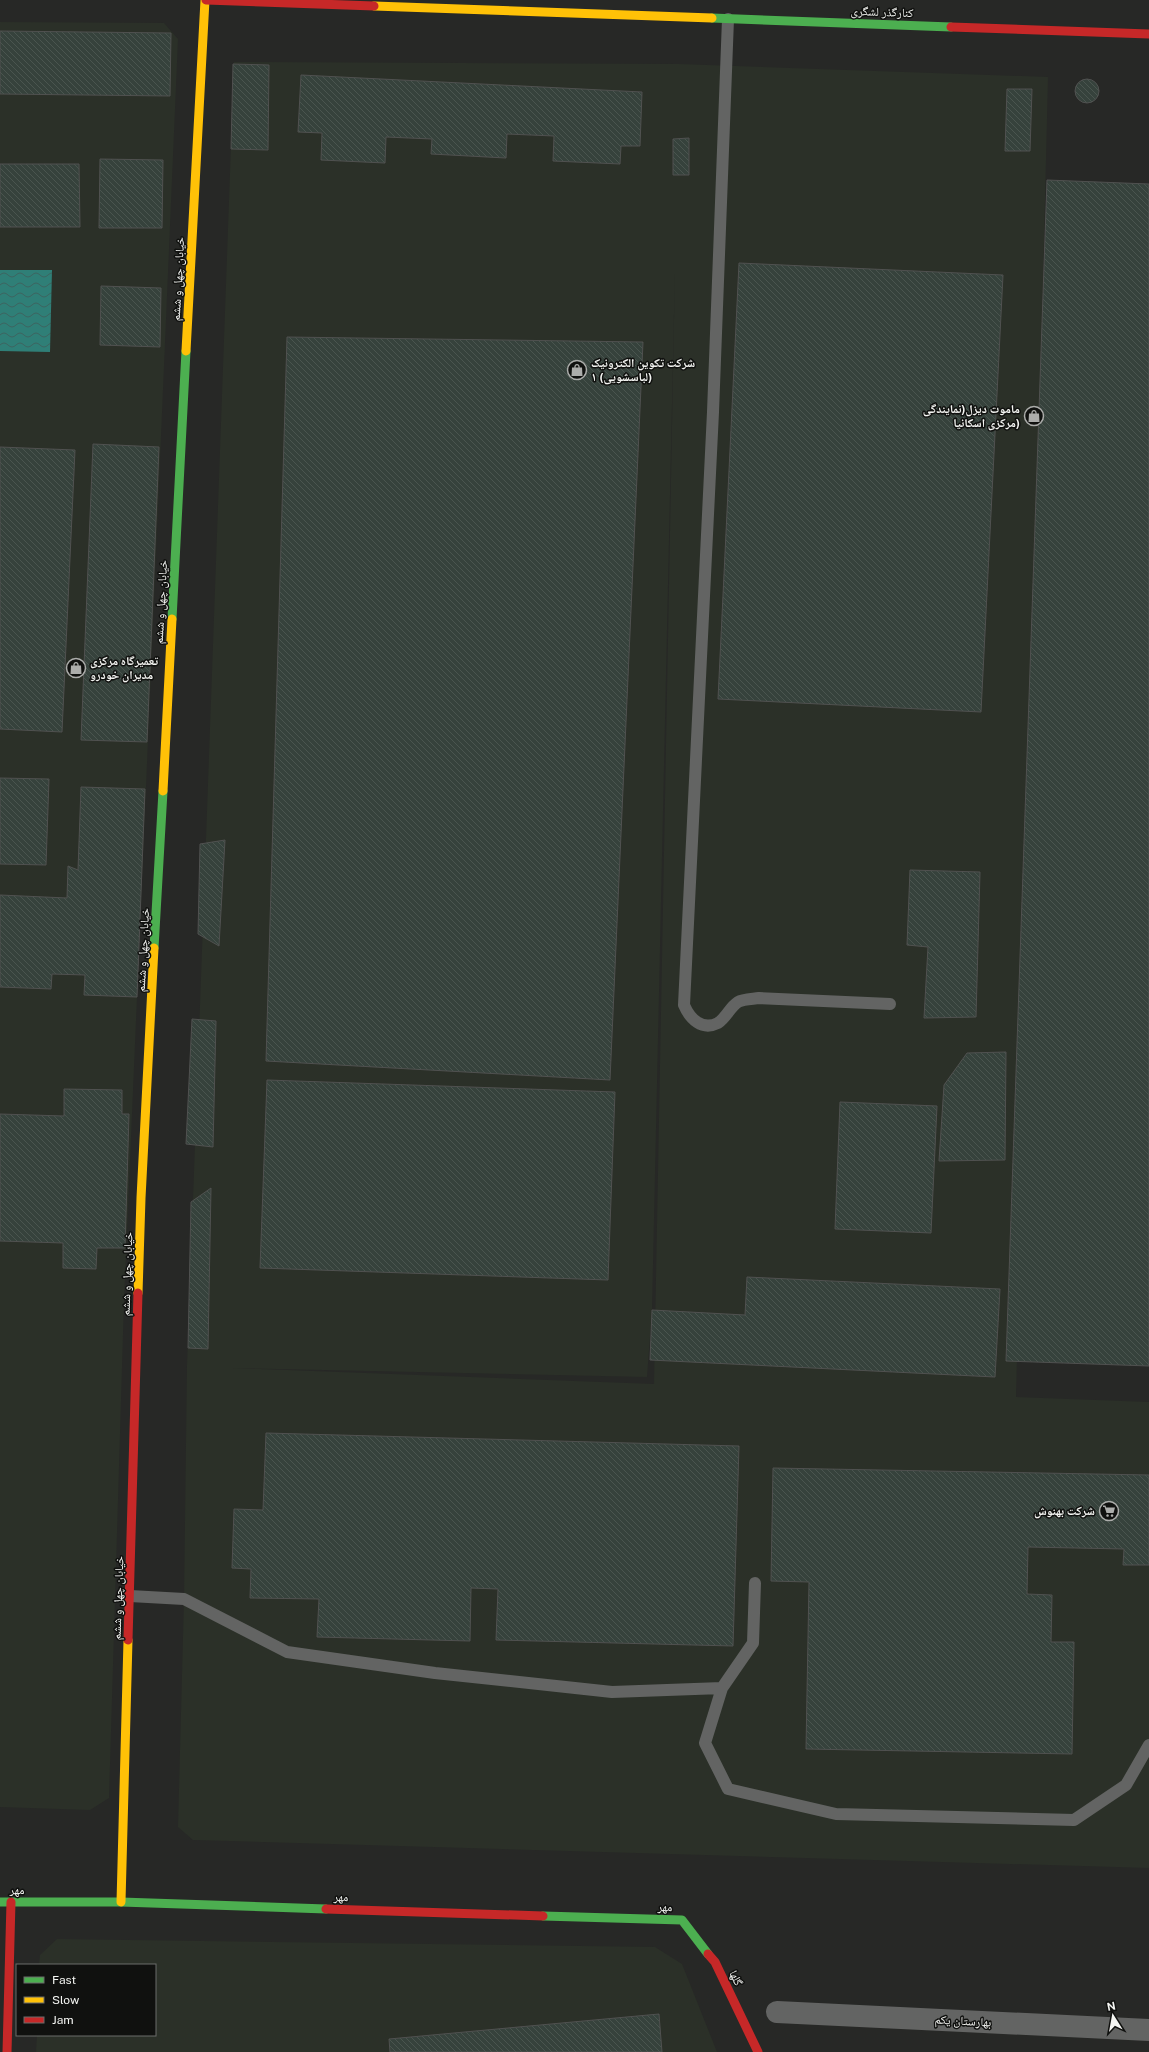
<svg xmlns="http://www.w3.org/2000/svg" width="1149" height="2052" font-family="'Public Sans','Noto Naskh Arabic',sans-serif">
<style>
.built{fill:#2b3028;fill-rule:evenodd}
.water{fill:url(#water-waves)}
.building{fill:url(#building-back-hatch);stroke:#505150}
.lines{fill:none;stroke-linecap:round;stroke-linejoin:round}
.lane{stroke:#636463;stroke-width:12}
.street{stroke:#636463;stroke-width:22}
.fast{stroke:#4caf50;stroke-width:9}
.slow{stroke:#ffc107;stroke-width:9}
.jam{stroke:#c62828;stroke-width:9}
.labels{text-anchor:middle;stroke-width:3;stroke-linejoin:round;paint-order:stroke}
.street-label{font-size:12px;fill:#f4f5f2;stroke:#10110f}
.poi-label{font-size:12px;font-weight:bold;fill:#f4f5f2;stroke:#10110f;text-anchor:start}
</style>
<defs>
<pattern id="water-waves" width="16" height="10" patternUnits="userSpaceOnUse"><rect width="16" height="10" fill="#2f7f77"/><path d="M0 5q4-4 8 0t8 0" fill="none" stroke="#3c6460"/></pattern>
<pattern id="building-back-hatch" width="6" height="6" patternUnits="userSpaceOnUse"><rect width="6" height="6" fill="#36423c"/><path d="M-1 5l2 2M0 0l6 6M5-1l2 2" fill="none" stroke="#4a554f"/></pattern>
</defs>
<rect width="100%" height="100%" fill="#272826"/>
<path class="built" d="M0 22 164 23 178 39 124 1301 109 1798 90 1810 0 1807Z
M234 62 679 64 1048 77 1016 1397 1149 1402V1868L193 1840 178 1827 184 1599 187 1366ZM675 267 654 1384 231 1368 647 1377 652 1310Z
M57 1939 655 1947 682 1964 717 2052H36L37 2035H155V1965H39L40 1955Z"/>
<path class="water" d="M0 270H52L50 352 0 351Z"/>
<path class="building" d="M0 31 171 33 170 96 0 94Z
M233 64 269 65 268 150 231 149Z
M301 75 642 92 640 146H621L620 164 553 161 554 136 507 134 506 158 431 154 432 139 386 137 385 163 321 160 322 133 298 132Z
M1075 91a12 12 0 1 1 24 0a12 12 0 1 1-24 0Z
M1007 89H1032L1030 151H1005Z
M689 138V175H673V139Z
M100 159 163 160 162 228H99Z
M0 164H79L80 227H0Z
M1047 180 1149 184V1366L1006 1361Z
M739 263 1003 275 981 712 718 699Z
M101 286 161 288 160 347 100 345Z
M287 337 643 342 610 1080 266 1061Z
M93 444 159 447 147 742 81 740Z
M0 447 75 450 62 732 0 729Z
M0 778 49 779 46 865 0 864Z
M81 787 145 789 137 997 84 995 85 975 52 974 51 989 0 987V895L67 898 68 866 78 870Z
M225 840 219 946 198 934 200 844Z
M910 870 980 872 976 1017 924 1018 928 947 907 945Z
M192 1019 216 1021 213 1147 186 1144Z
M1006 1052 1005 1160 939 1161 944 1085 967 1053Z
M267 1080 615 1092 608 1280 260 1268Z
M64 1089 122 1090V1114H129L125 1248H97L96 1269 63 1268V1243L0 1241V1114L64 1116Z
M840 1102 937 1106 931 1233 835 1229Z
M211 1188 208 1349 188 1348 191 1202Z
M747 1277 1000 1289 995 1377 650 1360 652 1310 745 1315Z
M266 1433 739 1446 733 1646 496 1640 498 1589 471 1588 470 1641 317 1637 319 1599 250 1598 251 1569 232 1568 234 1509 263 1510Z
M773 1468 1149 1475V1565H1123L1124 1549 1028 1547 1027 1594 1052 1595 1051 1642H1074L1072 1754 806 1749 809 1582 771 1581Z
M659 2014 662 2052H390L389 2039Z"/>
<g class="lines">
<path class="lane" d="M728 19 713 412 684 1005C690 1019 702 1031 718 1023 726 1018 730 1007 738 1002 743 999 753 999 759 998L890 1004
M130 1596 184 1599 287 1652 435 1673 612 1692 722 1688 753 1643 755 1583
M722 1688 705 1743 728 1789 836 1814 1074 1820 1126 1785 1149 1745"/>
<path class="street" d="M777 2012 1149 2030"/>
<path class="fast" d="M712 18 951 27
M172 619 186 351
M154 948 163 791
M0 1902H121L326 1909
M543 1916 682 1920 708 1954"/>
<path class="slow" d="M374 6 712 18
M186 351 205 0
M163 791 172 619
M138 1293 141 1198 154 948
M121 1902 128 1640"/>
<path class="jam" d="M206 0 374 6
M951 27 1149 34
M128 1640 138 1293
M326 1909 543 1916
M708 1954 715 1962 758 2052
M7 2052 11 1902"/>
</g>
<defs>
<symbol id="shop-ring" viewBox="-11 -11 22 22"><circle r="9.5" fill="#10110f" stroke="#acadab" stroke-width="1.5"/><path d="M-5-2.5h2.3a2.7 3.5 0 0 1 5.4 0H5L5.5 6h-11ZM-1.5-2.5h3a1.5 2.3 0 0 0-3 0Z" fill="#acadab"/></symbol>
<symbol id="supermarket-ring" viewBox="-11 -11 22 22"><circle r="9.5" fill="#10110f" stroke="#acadab" stroke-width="1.5"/><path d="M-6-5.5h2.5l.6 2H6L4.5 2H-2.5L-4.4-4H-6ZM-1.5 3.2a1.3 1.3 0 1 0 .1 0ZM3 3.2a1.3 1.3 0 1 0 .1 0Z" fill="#acadab"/></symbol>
</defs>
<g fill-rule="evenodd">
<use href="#shop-ring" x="566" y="359" width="22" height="22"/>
<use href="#shop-ring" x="1023" y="405" width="22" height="22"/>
<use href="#shop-ring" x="65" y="657" width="22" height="22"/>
<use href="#supermarket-ring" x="1098" y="1500" width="22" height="22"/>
</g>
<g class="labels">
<g class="street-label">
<text transform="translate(882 12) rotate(2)" y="4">کنارگذر لشگری</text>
<text transform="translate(178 279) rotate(-87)" y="4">خیابان چهل و ششم</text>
<text transform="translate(161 602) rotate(-87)" y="4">خیابان چهل و ششم</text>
<text transform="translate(143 950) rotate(-87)" y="4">خیابان چهل و ششم</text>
<text transform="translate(127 1274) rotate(-88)" y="4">خیابان چهل و ششم</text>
<text transform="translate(118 1598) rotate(-88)" y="4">خیابان چهل و ششم</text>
<text x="17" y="1894">مهر</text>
<text transform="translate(341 1897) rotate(2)" y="4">مهر</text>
<text transform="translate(665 1907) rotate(2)" y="4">مهر</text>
<text transform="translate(736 1978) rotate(65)" y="4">گلها</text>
<text transform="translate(963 2021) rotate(3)" y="4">بهارستان یکم</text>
</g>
<g class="poi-label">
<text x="591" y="367">شرکت تکوین الکترونیک<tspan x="591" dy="14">۱ (لباسشویی)</tspan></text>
<text x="1020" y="413" text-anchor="end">ماموت دیزل(نمایندگی<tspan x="1020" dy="14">مرکزی اسکانیا)</tspan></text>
<text x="90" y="665">تعمیرگاه مرکزی<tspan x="90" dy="14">مدیران خودرو</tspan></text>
<text x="1095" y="1515" text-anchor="end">شرکت بهنوش</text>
</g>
</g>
<rect x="16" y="1964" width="140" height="72" fill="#10110f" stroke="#6b6c6a"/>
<rect x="24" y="1977" width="20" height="6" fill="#4caf50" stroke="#6b6c6a"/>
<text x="52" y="1984" font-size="12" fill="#f4f5f2">Fast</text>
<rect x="24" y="1997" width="20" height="6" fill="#ffc107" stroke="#6b6c6a"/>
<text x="52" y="2004" font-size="12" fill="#f4f5f2">Slow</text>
<rect x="24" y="2017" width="20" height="6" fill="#c62828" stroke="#6b6c6a"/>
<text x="52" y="2024" font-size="12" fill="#f4f5f2">Jam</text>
<g transform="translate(1113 2016) rotate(349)" stroke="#10110f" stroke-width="3" paint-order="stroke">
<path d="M0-3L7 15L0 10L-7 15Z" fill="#f4f5f2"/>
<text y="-6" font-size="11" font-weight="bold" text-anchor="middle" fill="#f4f5f2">N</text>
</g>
</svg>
